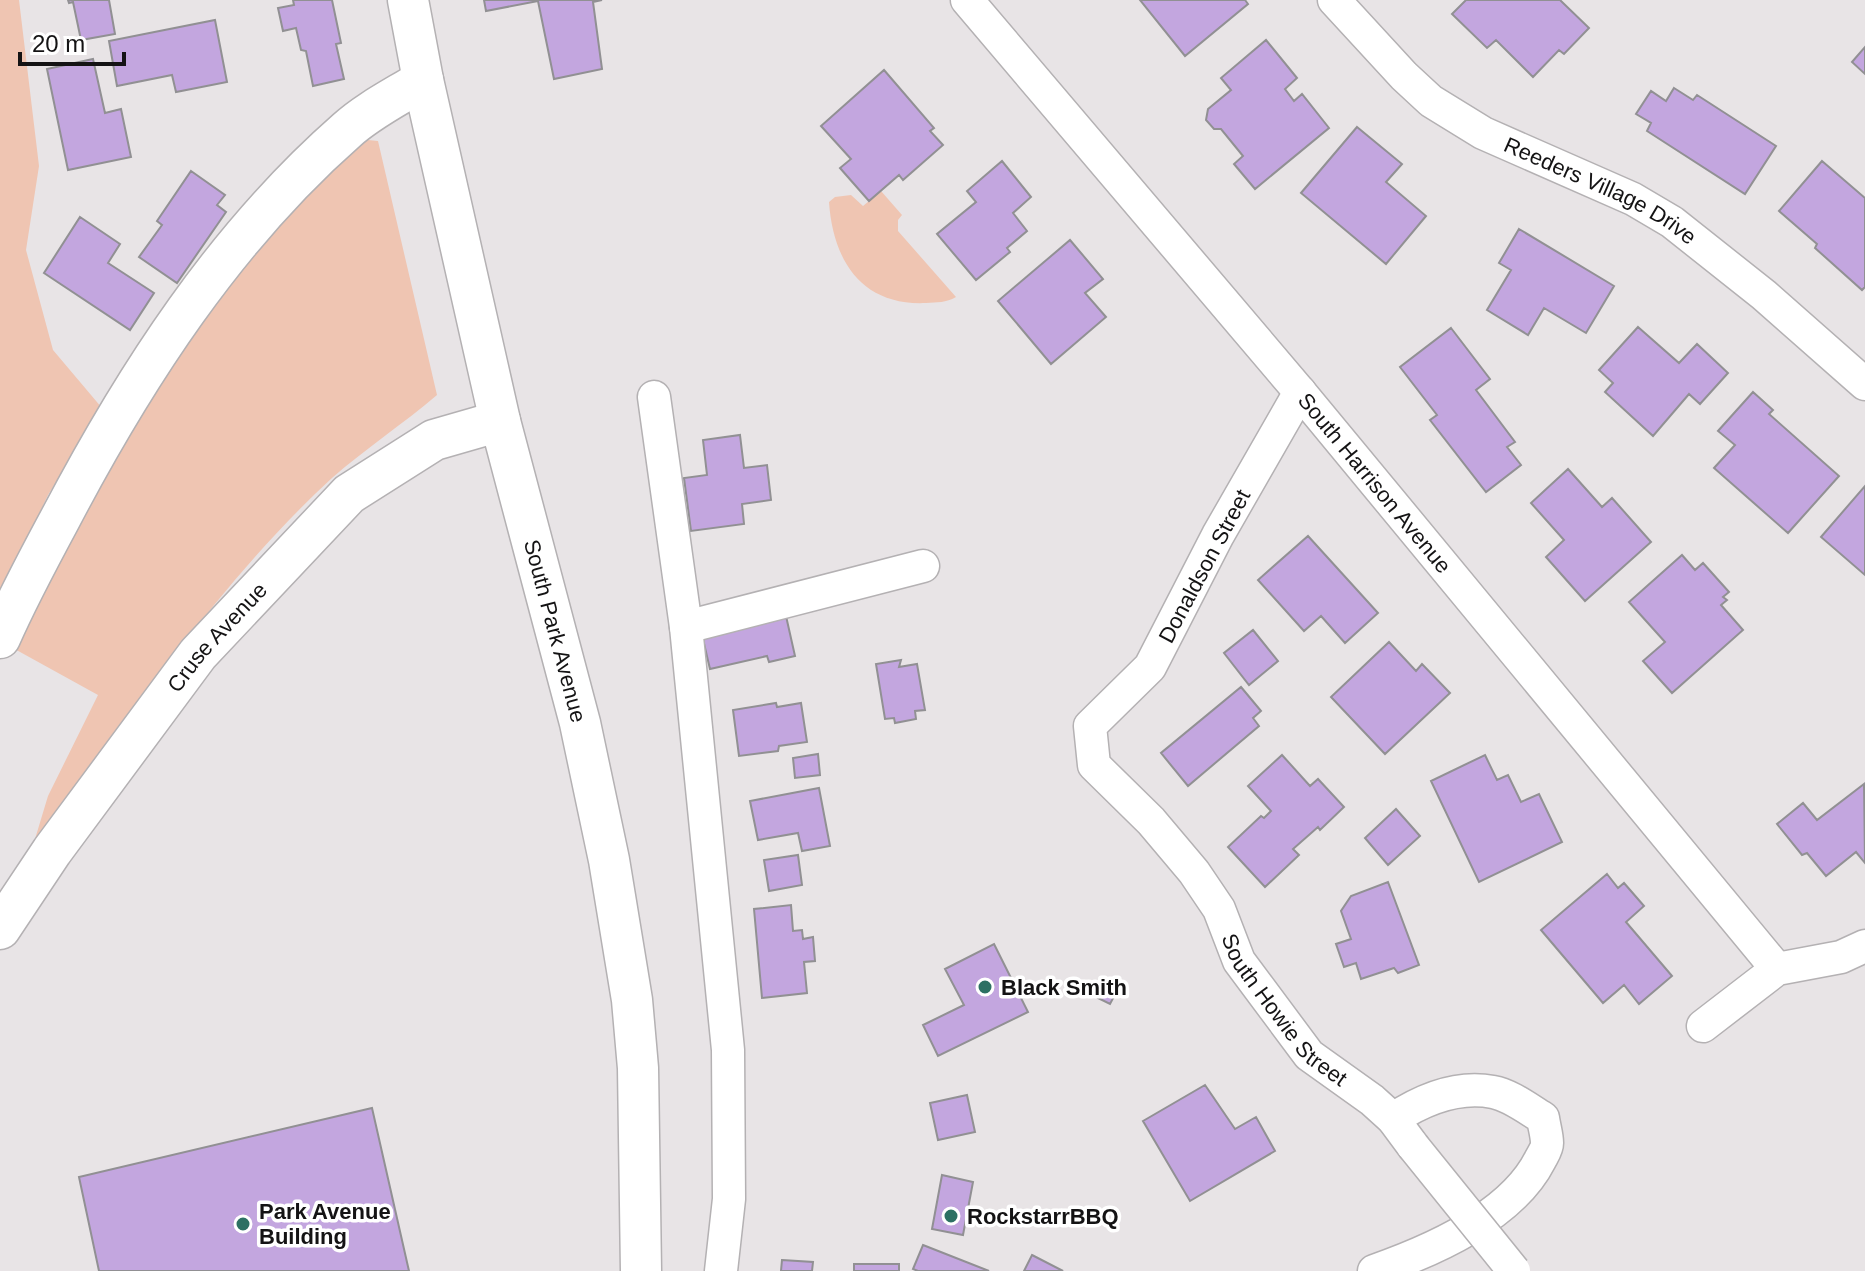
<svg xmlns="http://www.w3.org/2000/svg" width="1865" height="1271" font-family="Helvetica,sans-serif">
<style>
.green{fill:#efc5b2}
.building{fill:#c3a6df;stroke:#919093;stroke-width:2}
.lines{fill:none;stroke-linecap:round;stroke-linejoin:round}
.minor-casing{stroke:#b4b1b3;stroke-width:35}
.tertiary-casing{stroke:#b4b1b3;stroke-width:43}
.minor{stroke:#fff;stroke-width:32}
.tertiary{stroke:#fff;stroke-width:40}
.minor-bridge-casing{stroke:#b4b1b3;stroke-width:35;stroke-linecap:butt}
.minor-bridge{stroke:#fff;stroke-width:32}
.poi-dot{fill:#2c7063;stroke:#fff;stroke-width:3}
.labels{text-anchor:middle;stroke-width:7;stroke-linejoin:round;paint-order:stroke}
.street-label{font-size:22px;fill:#141314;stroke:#fff}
.poi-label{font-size:22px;font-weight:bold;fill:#141314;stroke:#fff;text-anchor:start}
</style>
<rect width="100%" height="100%" fill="#e8e4e6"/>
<path class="green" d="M0 0H19L39 166 26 250 53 350 102 408 48 495 0 596Z
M358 139 378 141 437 395C403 424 365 449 332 478 218 583 132 714 41 839H35L48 796 98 695 11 647 43 581 194 323 278 223Z
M881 191 902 215 898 220V231L956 297C946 303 937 302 926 303 861 306 833 260 829 202L835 197 851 195 863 206Z"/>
<path class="building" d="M68 0H109L115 34 81 40 73 2 69 3Z
M293 0H332L341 43 336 44 344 79 313 86 306 51 301 50 296 28 283 31 278 8 294 5Z
M484 0H602L593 2 602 69 554 79 538 1 486 11Z
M1140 0H1245L1248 4 1185 56Z
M1466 0H1560L1589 28 1564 54 1559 50 1533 77 1496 40 1487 48 1452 14Z
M215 20 227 82 176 92 172 75 117 86 109 41Z
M1266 40 1297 78 1285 89 1294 101 1302 94 1329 128 1255 189 1234 164 1243 156 1221 129H1214L1206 120 1208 109 1231 90 1221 78Z
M1865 47V74L1852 62Z
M93 59 105 113 121 109 131 157 68 170 47 69Z
M884 70 934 128 930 131 943 145 903 180 899 175 869 201 840 168 851 159 821 126Z
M1674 88 1693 100 1697 95 1776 146 1745 194 1647 131 1651 123 1636 114 1651 91 1666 101Z
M1357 127 1402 164 1386 182 1426 216 1386 264 1301 193Z
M1002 161 1031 197 1013 213 1027 231 1007 248 1010 252 976 280 937 234 976 202 967 191Z
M1822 161 1865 198V287L1862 290 1815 248 1817 244 1779 211Z
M191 171 225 195 217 205 226 212 177 283 139 257 162 225 157 221Z
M80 217 120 244 108 263 154 293 130 330 44 273Z
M1519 229 1614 286 1586 333 1544 308 1528 335 1487 310 1511 270 1499 263Z
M1070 240 1103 279 1085 293 1106 317 1051 364 998 301Z
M1638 327 1679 363 1697 344 1728 373 1700 404 1689 394 1653 436 1605 392 1613 383 1599 370Z
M1451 328 1490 379 1476 390 1515 442 1507 447 1521 465 1486 492 1430 420 1437 415 1400 367Z
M1753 392 1773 410 1769 414 1839 476 1788 533 1714 468 1735 445 1718 431Z
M740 435 744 468 767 465 771 500 742 504 744 524 691 531 684 478 707 475 703 440Z
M1568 469 1602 507 1612 498 1651 542 1585 601 1546 557 1564 540 1531 503Z
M1865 486V575L1821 537Z
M1308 536 1378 613 1345 643 1321 616 1304 631 1258 580Z
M1682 555 1695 570 1703 563 1729 592 1723 597 1727 600 1721 605 1743 630 1672 693 1643 661 1665 642 1629 602Z
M786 616 795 656 769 662 767 656 710 669 702 635Z
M1253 630 1278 661 1249 685 1224 653Z
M1389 642 1416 671 1422 664 1450 693 1385 754 1331 697Z
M901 660 899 667 917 664 925 710 915 711 916 719 895 723 894 718 885 719 876 664Z
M1241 687 1261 711 1253 718 1259 726 1188 786 1161 753Z
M776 703 777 707 801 703 807 742 779 746 778 751 739 756 733 710Z
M818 754 820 775 795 778 793 758Z
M1282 755 1310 786 1318 779 1344 807 1320 830 1318 827 1293 849 1299 855 1265 887 1228 847 1261 816 1264 818 1271 811 1248 786Z
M1485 755 1497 780 1508 775 1521 802 1539 794 1562 842 1479 882 1431 781Z
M1864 784 1865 863 1856 852 1826 876 1807 853 1802 855 1777 824 1803 803 1817 820Z
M819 788 830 846 802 851 798 833 758 840 750 801Z
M1396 809 1420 836 1388 865 1365 838Z
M798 855 802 885 769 891 764 860Z
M1607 874 1618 888 1624 883 1644 906 1626 922 1672 976 1639 1004 1624 985 1603 1003 1541 930Z
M1388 882 1419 965 1398 973 1394 968 1361 979 1356 963 1344 967 1336 944 1351 939 1341 911 1351 896Z
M791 905 793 931 802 930 803 939 813 937 815 961 804 962 807 993 762 998 754 909Z
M994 944 1028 1012 938 1056 923 1025 964 1005 945 969Z
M1107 983 1118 989 1110 1004 1098 998Z
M1205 1085 1235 1129 1256 1117 1275 1151 1190 1201 1143 1121Z
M967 1095 975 1132 938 1140 930 1103Z
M372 1108 409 1271H99L79 1177Z
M942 1175 973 1182 963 1235 932 1229Z
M923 1245 989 1271H918L913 1269Z
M1032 1255 1063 1271H1024Z
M782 1260 813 1262 812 1271H781Z
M854 1264H899V1271H854Z"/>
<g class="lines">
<defs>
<g id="minor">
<path id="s1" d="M967 0 1300 392 1777 969"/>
<path id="s2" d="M1334 0 1404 76 1431 101 1483 133 1633 199 1672 222 1764 295 1865 384"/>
<path id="s3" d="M1300 392 1218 535 1150 667 1090 726 1094 765 1151 821 1194 872 1219 909 1239 961 1309 1055 1372 1100 1393 1119 1413 1146"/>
<path d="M654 397 686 627 728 1050 729 1199 721 1271"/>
<path d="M686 627 923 566"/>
<path d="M1703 1026 1777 969 1841 957 1865 946"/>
<path d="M1374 1271C1431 1251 1511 1217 1540 1160 1543 1154 1547 1149 1547 1143 1547 1135 1544 1126 1543 1118 1528 1109 1510 1095 1493 1092 1457 1085 1422 1100 1393 1119"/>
</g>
<g id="tertiary">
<path id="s4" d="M408 0 423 80 500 421 580 723 609 860 632 1000 638 1068 641 1271"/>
<path d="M0 638C18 597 39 558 60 519 135 376 225 237 347 130 369 110 398 96 423 80"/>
<path id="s5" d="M0 929 52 851 198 654 349 494 434 440 500 421"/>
</g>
</defs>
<use href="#minor" class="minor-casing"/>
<use href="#tertiary" class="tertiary-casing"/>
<use href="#minor" class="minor"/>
<use href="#tertiary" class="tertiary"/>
<defs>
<path id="minor-bridge" d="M1413 1146 1514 1271"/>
</defs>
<use href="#minor-bridge" class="minor-bridge-casing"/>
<use href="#minor-bridge" class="minor-bridge"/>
</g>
<g class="poi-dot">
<circle cx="985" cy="987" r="8"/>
<circle cx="951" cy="1216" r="8"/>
<circle cx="243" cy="1224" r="8"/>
</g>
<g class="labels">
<g class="street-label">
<text dy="8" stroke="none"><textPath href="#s2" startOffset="332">Reeders Village Drive</textPath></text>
<text dy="8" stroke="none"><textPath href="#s1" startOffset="632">South Harrison Avenue</textPath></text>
<text transform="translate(1204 566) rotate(-62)" y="8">Donaldson Street</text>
<text dy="8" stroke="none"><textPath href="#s4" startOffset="648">South Park Avenue</textPath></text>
<text dy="8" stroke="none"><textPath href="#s5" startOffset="364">Cruse Avenue</textPath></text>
<text dy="8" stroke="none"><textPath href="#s3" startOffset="750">South Howie Street</textPath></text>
</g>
<g class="poi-label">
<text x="1001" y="995">Black Smith</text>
<text x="259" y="1219">Park Avenue<tspan x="259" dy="25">Building</tspan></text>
<text x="967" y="1224">RockstarrBBQ</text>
</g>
</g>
<path d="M20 52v12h104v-12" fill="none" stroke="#141314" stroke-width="4"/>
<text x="32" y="52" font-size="24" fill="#141314" stroke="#ffffff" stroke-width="6" paint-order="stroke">20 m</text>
</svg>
